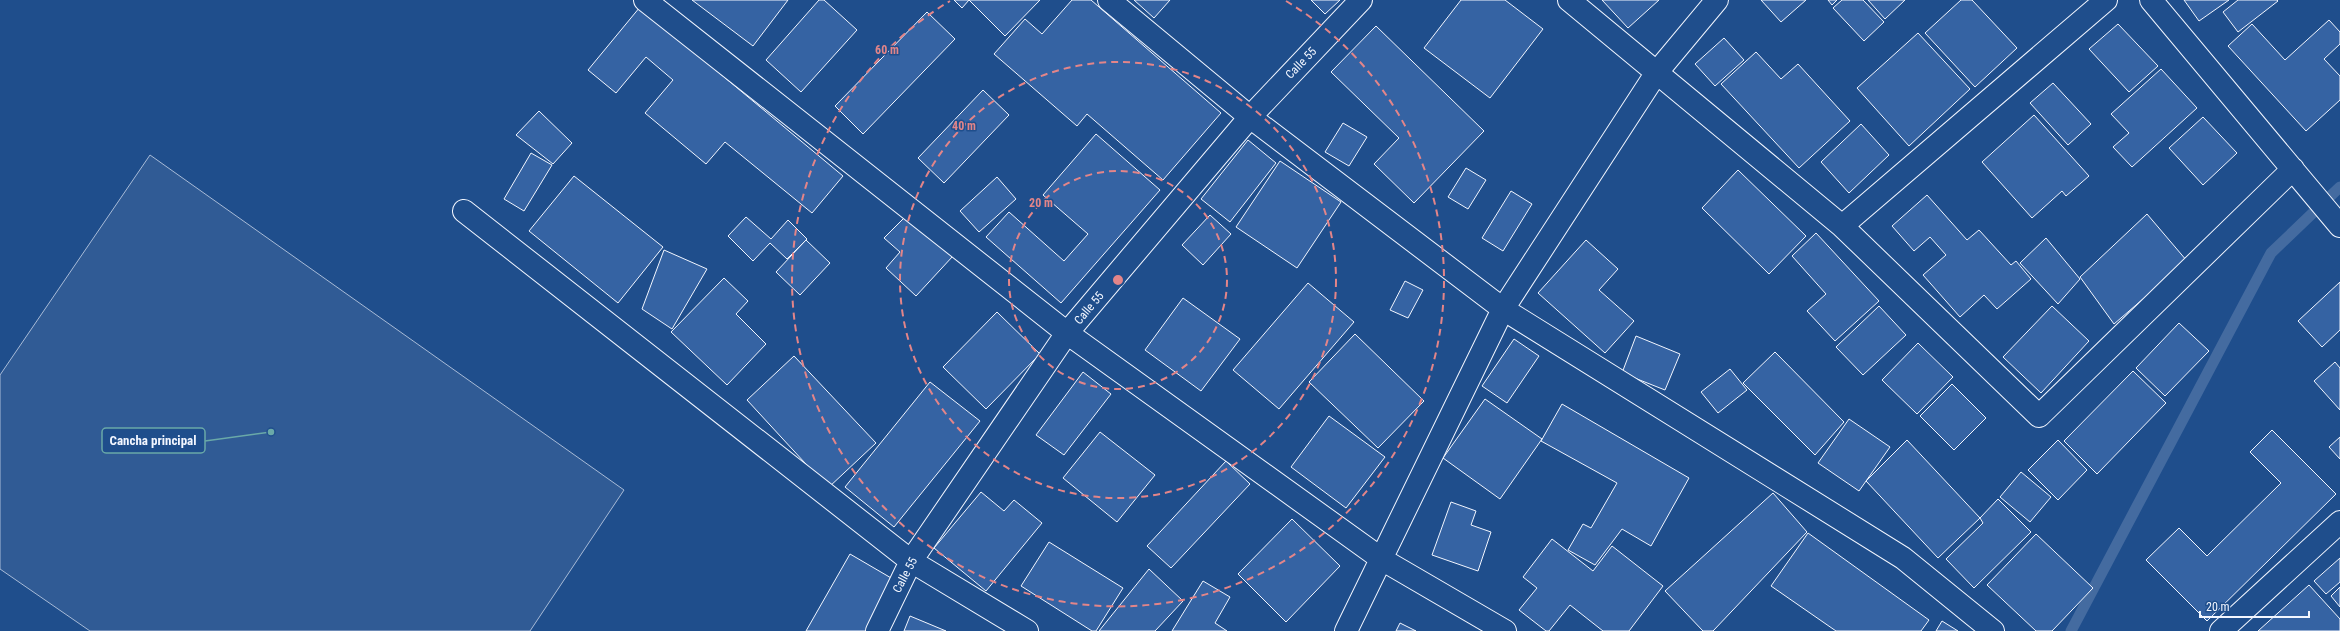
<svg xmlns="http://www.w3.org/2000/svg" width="2340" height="631" font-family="'Roboto Condensed',sans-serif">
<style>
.green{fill:#305b95;stroke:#a8bbd7}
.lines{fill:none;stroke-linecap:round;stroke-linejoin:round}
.stream{stroke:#446ba0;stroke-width:11}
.building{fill:#3563a3;stroke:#f2f6ff}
.minor-casing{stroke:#f2f6ff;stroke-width:24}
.minor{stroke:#1f4e8c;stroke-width:22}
.ring{fill:none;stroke:#e38589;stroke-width:2;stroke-dasharray:7 5}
.labels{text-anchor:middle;stroke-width:3;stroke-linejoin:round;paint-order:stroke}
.street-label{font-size:12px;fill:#f2f6ff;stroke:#1f4e8c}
.centre{fill:#e38589;stroke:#1f4e8c;stroke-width:2}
.ring-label{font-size:12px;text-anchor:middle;font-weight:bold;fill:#e38589;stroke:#1f4e8c;stroke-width:3;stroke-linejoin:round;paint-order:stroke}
.leader{fill:none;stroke:#6aa9a8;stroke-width:1.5}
.callout-dot{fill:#6aa9a8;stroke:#1f4e8c;stroke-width:1.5}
.callout{fill:#1f4e8c;stroke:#6aa9a8;stroke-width:1.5}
.callout-label{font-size:13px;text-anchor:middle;font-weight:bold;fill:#f2f6ff}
</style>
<rect width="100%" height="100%" fill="#1f4e8c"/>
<path class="green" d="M150 155 624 490 530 631H90L0 569V375Z"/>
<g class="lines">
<path class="stream" d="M2071 631 2271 253 2340 187"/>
</g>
<path class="building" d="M692 0H788L753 46Z
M819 0H824L857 30 801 92 766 60Z
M954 0H1040L1005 36 969 0 962 8Z
M1072 0H1091L1221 113 1163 180 1087 114 1077 126 994 54 1025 19 1042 34Z
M1134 0H1170L1154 18Z
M1311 0H1340L1325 14Z
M1461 0H1505L1543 29 1490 98 1424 48Z
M1602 0H1659L1628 28Z
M1761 0H1806L1781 22Z
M1828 0H1837L1832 5Z
M1842 0H1863L1884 22 1864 41 1833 8Z
M1868 0H1905L1885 19Z
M1961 0H1972L2017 48 1975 87 1925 33Z
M2184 0H2229L2199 21Z
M2238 0H2277L2278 1 2238 32 2223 12Z
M640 7 843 176 812 213 725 142 706 164 645 113 673 80 646 57 616 93 588 70Z
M927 12 955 39 863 134 835 106Z
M2329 20 2340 32V44L2324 59 2340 76V100L2306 131 2228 46 2252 24 2285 60Z
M2118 24 2158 66 2129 92 2089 49Z
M1376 26 1484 131 1414 203 1374 164 1399 138 1331 72Z
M1918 33 1970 89 1909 146 1857 88Z
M1724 38 1744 60 1715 86 1695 64Z
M1756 52 1781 79 1798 64 1850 121 1799 168 1721 84Z
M2161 69 2197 108 2132 167 2113 147 2129 133 2111 114Z
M2053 83 2091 124 2068 145 2030 103Z
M983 90 1009 115 944 183 918 158Z
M539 111 572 143 553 164 516 135Z
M2034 115 2089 176 2066 196 2062 191 2032 218 1982 162Z
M2203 117 2237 153 2203 185 2169 148Z
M1343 123 1367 137 1349 166 1325 152Z
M1861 124 1889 155 1849 193 1821 162Z
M1096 134 1160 190 1061 303 986 237 1009 212 1064 261 1088 234 1043 195Z
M1248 140 1276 163 1230 222 1201 199Z
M531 153 552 165 524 211 504 199Z
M1280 161 1341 202 1297 268 1236 227Z
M1466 168 1486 180 1468 209 1448 197Z
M1738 170 1806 236 1769 274 1702 208Z
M574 176 663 247 618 303 529 231Z
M997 177 1016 199 979 232 960 211Z
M1511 191 1532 204 1503 251 1482 238Z
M1927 195 1967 240 1979 230 2011 265 2016 261 2031 279 1997 309 1984 295 1960 317 1923 275 1946 255 1930 237 1914 251 1892 226Z
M908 214 953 256 916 296 886 268 900 252 884 238Z
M2147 214 2187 261 2114 324 2080 277Z
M1210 215 1231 234 1203 265 1182 245Z
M746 217 771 239 788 220 807 239 787 259 770 243 753 261 728 236Z
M1816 233 1879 301 1835 341 1807 311 1826 294 1792 256Z
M2046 238 2080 279 2058 304 2020 263Z
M806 240 830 263 800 295 776 272Z
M1586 240 1618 269 1599 290 1634 321 1605 353 1538 293Z
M664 250 707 269 672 329 642 309Z
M724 278 748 301 736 314 766 344 727 385 671 332Z
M1405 281 1423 290 1408 318 1390 310Z
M2340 282V330L2322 347 2298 321Z
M1308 283 1354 322 1279 409 1233 370Z
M1183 298 1240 339 1201 391 1145 350Z
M1879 306 1906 335 1863 375 1836 347Z
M2052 306 2089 341 2041 393 2003 357Z
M997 312 1040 354 986 409 943 367Z
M2179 323 2209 351 2165 396 2136 368Z
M1355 334 1424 401 1378 448 1309 382Z
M1636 336 1680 354 1665 390 1622 373Z
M1514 339 1539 356 1507 403 1482 386Z
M1918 343 1953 377 1917 414 1882 380Z
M1775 352 1844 422 1815 455 1743 383Z
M794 356 876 443 828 488 747 400Z
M2335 362 2340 368V410L2314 381Z
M1730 369 1747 390 1718 413 1701 392Z
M2133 371 2166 403 2097 474 2064 441Z
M1083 372 1111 394 1064 455 1036 435Z
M930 382 980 421 894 527 845 487Z
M1952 384 1986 418 1954 450 1920 416Z
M1485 399 1542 439 1500 499 1443 458Z
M1562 404 1689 478 1651 546 1622 529 1595 565 1568 550 1583 524 1591 528 1617 483 1541 441Z
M1329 416 1385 457 1346 508 1291 467Z
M1849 419 1890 447 1859 491 1818 463Z
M2272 430 2336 494 2207 621 2146 560 2179 528 2207 556 2281 483 2250 452Z
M1100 432 1155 475 1117 522 1063 478Z
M2340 437V459L2329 447Z
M1907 440 1980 518 1938 558 1866 481Z
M2058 440 2087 470 2058 500 2028 470Z
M1226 461 1250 484 1171 568 1147 546Z
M2021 472 2051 497 2030 522 2000 497Z
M981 492 1004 511 1014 500 1042 523 986 591 934 548Z
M1773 493 1807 532 1713 631H1703L1665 591Z
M1998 499 2031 532 1974 588 1946 559 1983 523 1980 518Z
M1451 502 1476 511 1471 525 1491 532 1478 571 1432 555Z
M1292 519 1340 566 1286 622 1238 574Z
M1808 533 1929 620 1921 631H1836L1771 586Z
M2036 534 2093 588 2052 631H2036L1987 585Z
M1552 539 1593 571 1612 546 1663 586 1629 631H1603L1570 605 1549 631H1546L1519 610 1537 588 1523 577Z
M1049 542 1123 588 1096 631H1092L1021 586Z
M850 554 898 582 871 631H806Z
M2340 558V582L2326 594 2314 581Z
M1149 569 1183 601 1155 631H1099Z
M1203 581 1230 597 1215 623 1227 631H1172Z
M2309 585 2340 619V631H2258Z
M2340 587V607L2331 596Z
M910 616 946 631H904Z
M1942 621 1958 631H1936Z
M1400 623 1416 631H1396Z"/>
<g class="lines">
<defs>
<path id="minor" d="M645 0 1067 333 1383 560 1505 631
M1109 0 1250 117 1503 309 1903 558 1993 631
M1569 0 1842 226 2039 416 2293 169
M2151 0 2340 226
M464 211 911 561 1027 631
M1842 226 2106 0
M877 631 911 561 1067 333 1250 117 1361 0
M1346 631 1503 309 1657 72 1717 0
M2221 631 2340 522"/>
</defs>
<use href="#minor" class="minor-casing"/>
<use href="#minor" class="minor"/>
</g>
<g class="ring">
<circle cx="1118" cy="280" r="109"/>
<circle cx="1118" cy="280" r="218"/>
<path d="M1286 1A326 326 0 1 1 950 1"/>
</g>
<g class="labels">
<g class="street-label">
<text transform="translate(1301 63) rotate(-46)" y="4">Calle 55</text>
<text transform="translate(1089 308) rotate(-50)" y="4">Calle 55</text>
<text transform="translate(905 575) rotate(-62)" y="4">Calle 55</text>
</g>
</g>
<circle cx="1118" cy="280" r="6" class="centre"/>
<g class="ring-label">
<text x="887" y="54">60 m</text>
<text x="964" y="130">40 m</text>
<text x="1041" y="207">20 m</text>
</g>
<path class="leader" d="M271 432L205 441"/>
<circle class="callout-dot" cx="271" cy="432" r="4"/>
<rect class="callout" x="102" y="428" width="103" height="25" rx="4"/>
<g class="callout-label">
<text x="153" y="445">Cancha principal</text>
</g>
<path d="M2200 611v6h109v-6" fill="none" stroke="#f2f6ff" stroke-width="2"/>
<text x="2206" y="611" font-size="12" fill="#f2f6ff" stroke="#1f4e8c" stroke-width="3" paint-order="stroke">20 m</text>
</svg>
